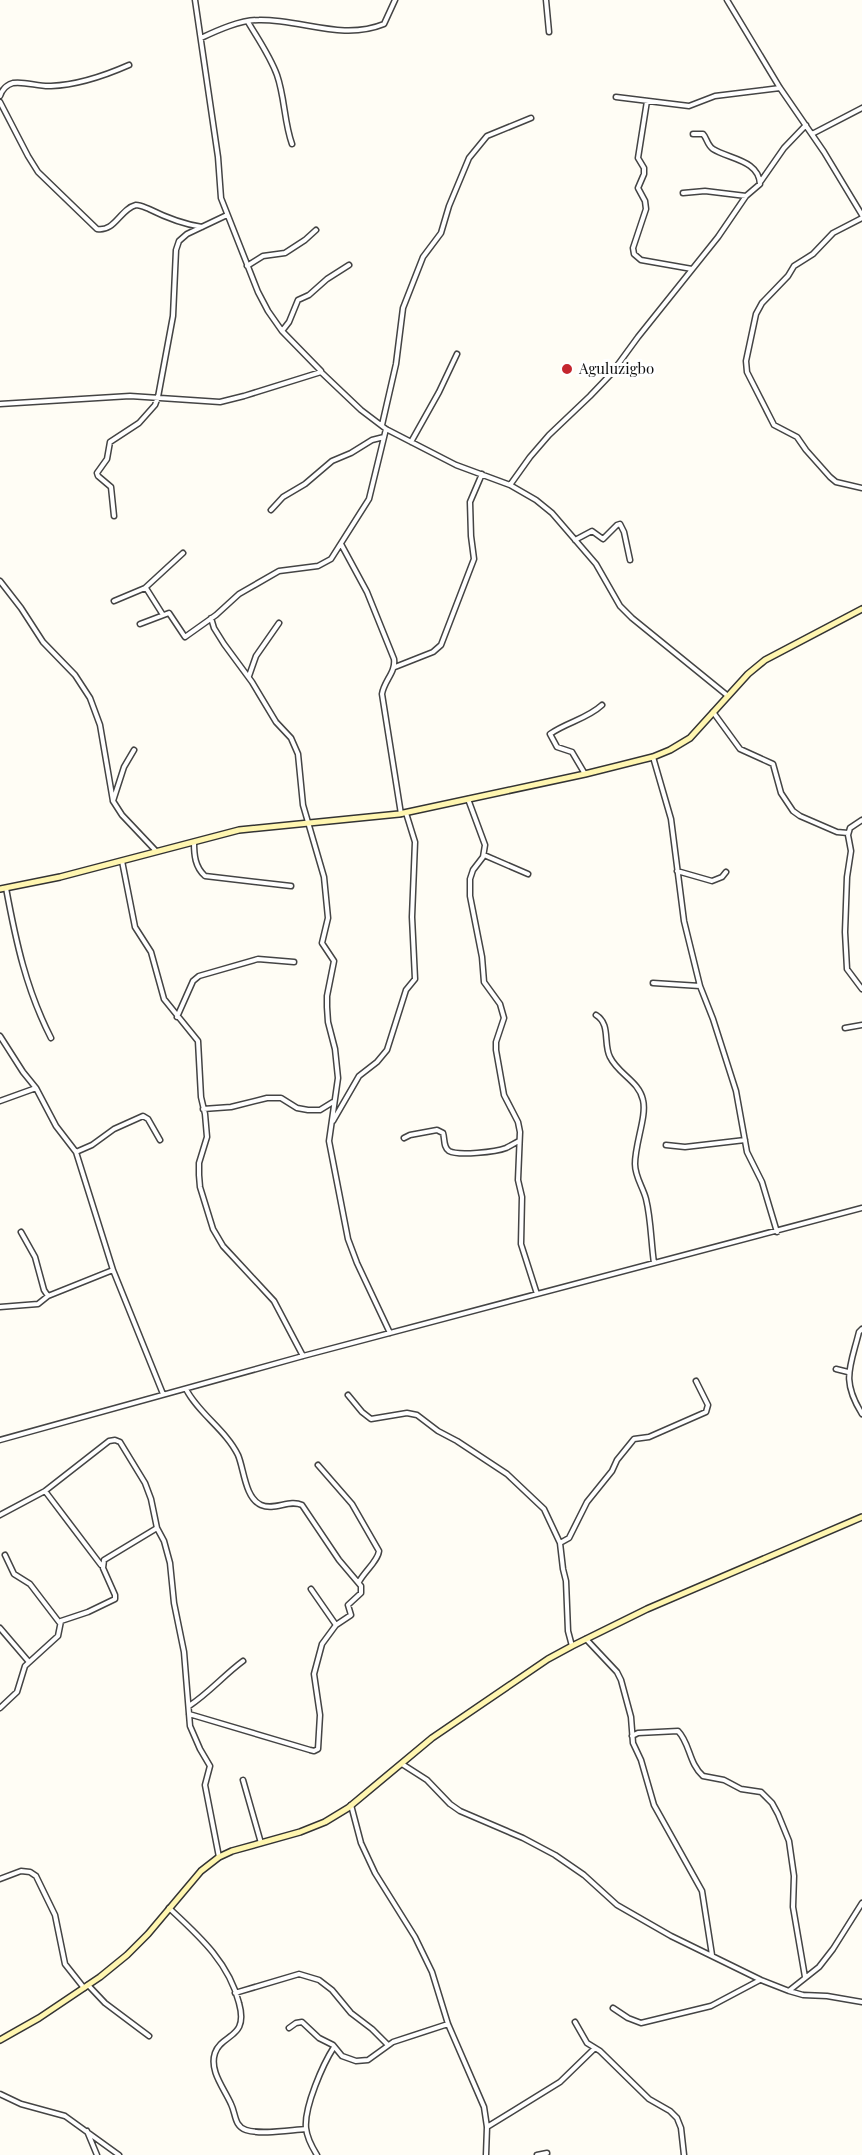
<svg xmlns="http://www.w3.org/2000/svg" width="862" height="2155" font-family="'Playfair Display',serif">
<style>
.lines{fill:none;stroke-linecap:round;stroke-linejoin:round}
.street-casing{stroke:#444;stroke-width:7}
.secondary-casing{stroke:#333;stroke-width:8}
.street{stroke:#fff;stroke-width:4}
.secondary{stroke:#fff6b0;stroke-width:5}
.poi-dot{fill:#c4262e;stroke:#fff;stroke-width:2}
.labels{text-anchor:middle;stroke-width:6;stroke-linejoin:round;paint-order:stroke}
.poi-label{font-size:15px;fill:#111;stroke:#fff;text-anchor:start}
</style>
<rect width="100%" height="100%" fill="#fffdf5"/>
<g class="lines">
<defs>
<path id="street" d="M195 0 218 157 221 198 258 292 268 311 282 331 321 371
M546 0 549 32
M727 0 780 88 824 152 862 215
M248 22C258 39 270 56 277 75 285 98 284 122 292 144
M201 38C218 30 240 20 259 20 301 19 342 41 384 24L395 0
M0 96C2 90 6 85 13 83 25 81 39 87 51 86 78 85 104 76 129 65
M616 97 689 106 715 96 780 88
M647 101 638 158 644 168V174L638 188 645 201 646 209 633 248 634 254 641 260 692 269
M0 102 28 156 38 172 97 229C115 232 120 209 136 205 140 205 144 207 149 209 167 218 182 224 202 227
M812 134 862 108
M761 181 784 148 806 125
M683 193 705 191 746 196
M862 218 833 233 813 254 794 266 788 276 762 303 756 314 746 361 747 372 774 425 797 437 806 450 830 477 836 482 862 488
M247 266 263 256 285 253 305 240 316 230
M282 331 289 322 298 300 309 295 327 279 349 265
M0 404 130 396 220 402 244 396 321 372 361 410 386 429 456 465 510 485 536 500 552 513 596 564 620 606 632 618 728 696
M382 425 396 364 403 308 423 257 441 233 449 206 469 158 487 136 531 118
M411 442 439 392 457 354
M510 485 530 457 549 435 590 396 611 374 638 337 718 237 746 196 760 184C759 160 729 159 713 149 707 145 707 138 703 134H693
M271 510 283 497 305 484 332 461 351 453 372 440 384 437
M114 516 111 487 98 476 97 473 107 459 110 442 139 423 155 405 158 397 173 316 176 250 179 241 187 234 227 215
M575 540 592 531 603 539 617 525 620 524 624 532 630 560
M341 544 367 592 394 659C396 672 384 681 382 694L401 814
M0 581 21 608 43 642 75 675 90 698 100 725 113 801 122 815 156 851
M146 588 163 615
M114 601 145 588 183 553
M211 618 214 628 224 644 252 682 276 722 291 738 298 754 303 805 324 877 328 918 322 943 334 961 327 996V1007L328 1022 335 1049 338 1078 329 1141 348 1239 357 1263 390 1333
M140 624 169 613 185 637 216 615 239 594 279 571 318 566 331 559 369 499 386 429
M395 667 433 652 441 645 474 559 471 536 470 502 482 474
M249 676 256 656 279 623
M713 712 740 749 773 764 781 793 793 811 800 816 837 832 848 833
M653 757 671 819 684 921 700 986 713 1019 736 1091 747 1152 762 1182 777 1232
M585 774 572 752 557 747 550 734C567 722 587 719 602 705
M468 799 485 845 483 857 473 870 470 879V896L482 957 484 982 500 1004 504 1018 496 1042V1050L504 1095 518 1122 520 1132 518 1180 522 1197 521 1244 537 1294
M113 801 124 767 134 750
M862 820 850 828 848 835 851 851 847 877 845 932 847 969 862 989
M194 842C194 855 195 867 205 876L291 886
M484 855 528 874
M122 861 135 927 151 952 164 999 198 1041 201 1097 205 1114 207 1137 199 1163V1175L200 1187 213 1229 223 1246 274 1301 303 1356
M677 871 712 881 722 877 726 872
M6 888C16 942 26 989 51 1038
M653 983 700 986
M596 1015C611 1024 603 1044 610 1057 618 1074 639 1081 643 1100 647 1116 635 1143 635 1164 635 1177 643 1187 646 1199 651 1219 651 1242 654 1263
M177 1017 193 981 199 976 258 959 294 962
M845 1028 862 1025
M0 1036 23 1072 36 1088 56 1126 76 1152 113 1270 163 1394
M0 1101 36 1088
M203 1109 231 1107 267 1098H281L297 1108 308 1110H320L333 1102
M333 1121 359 1076 377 1062 387 1050 406 990 415 979 412 917 415 842 406 813
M404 1138 410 1135 437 1130 443 1133C445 1139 443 1147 449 1151 458 1156 496 1152 506 1148 510 1146 515 1143 519 1141
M666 1145 685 1147 745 1140
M76 1152 92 1145 114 1129 143 1116 148 1119 160 1140
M21 1232 35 1257 44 1290 48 1296 113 1270
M0 1307 38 1304 48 1296
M862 1329 859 1332C850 1368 841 1380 862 1414
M836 1369 848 1372
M186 1389C198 1413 226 1430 238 1455 244 1469 245 1498 261 1505 275 1511 289 1499 302 1505L339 1560 361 1586V1593L348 1605 351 1615 336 1625
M348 1395 362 1412 371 1419 407 1413 417 1415 438 1431 457 1441 507 1474 544 1509 560 1543 563 1569 566 1581 568 1631 572 1646
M0 1440 303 1356 862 1208
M318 1465 352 1504 379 1551C378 1561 364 1572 359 1582
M45 1491 101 1565
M0 1515 45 1491 109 1441 115 1440 120 1442 145 1483 151 1499 157 1528 164 1541 170 1563 174 1603 184 1652 190 1726 200 1749 210 1766 205 1785 219 1857
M560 1543 569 1538 587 1502 612 1471 617 1460 634 1439 649 1437 706 1412 708 1405 696 1381
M5 1555 14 1574 30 1584 59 1622
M0 1628 29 1662
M586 1639 617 1672 621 1680 631 1717 633 1743 641 1760 654 1805 702 1891 712 1955
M189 1706C209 1693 224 1675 243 1661
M0 1708 17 1692 25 1666 58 1636 61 1621 88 1612 115 1599V1595L103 1568 104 1560 157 1528
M189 1714 310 1750 314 1751 318 1749 320 1715 314 1674 322 1644 336 1625 311 1589
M632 1736 638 1733 678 1731C690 1743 689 1764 703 1776L724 1780 741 1789 761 1792 772 1803 778 1814 789 1841 794 1876 793 1907 805 1977
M402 1764 427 1780 450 1804 460 1811 523 1838 555 1855 584 1875 617 1905 671 1936 761 1980 789 1991 803 1995 827 1996 862 2002
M243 1780 261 1843
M351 1805 361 1843 375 1873 415 1937 432 1972 448 2024 484 2107 487 2127 486 2155
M0 1879 21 1871 30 1872 36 1876 55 1915 65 1964 84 1988
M169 1908C198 1935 229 1962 239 2003 249 2039 222 2033 215 2053 209 2071 224 2088 231 2104 236 2114 234 2126 246 2130 261 2135 290 2130 306 2129
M88 1985 105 2003 149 2036
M790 1990 819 1967 833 1949 862 1903
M235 1993 299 1974 319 1980 332 1990 351 2013 372 2029 387 2044
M613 2008 628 2018 641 2023 711 2006 760 1980
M575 2022 587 2043 600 2051 649 2099 670 2111 677 2118 681 2128 684 2155
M289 2028 296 2023 302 2022 319 2038 333 2045 342 2056 356 2061 368 2060 393 2042 448 2024
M0 2094 21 2104 65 2116 119 2155
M487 2127 560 2082 595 2048
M87 2131 97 2155
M317 2155C312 2147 307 2138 306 2128 304 2107 323 2064 334 2047
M537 2155 547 2153"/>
<path id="secondary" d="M0 889 60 877 239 830 399 814 585 774 653 757 670 750 690 738 748 674 765 660 862 609
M0 2040 39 2018 100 1977 127 1955 148 1934 201 1871 219 1857 232 1851 300 1832 325 1822 348 1808 432 1738 548 1659 572 1646 647 1609 862 1517"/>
</defs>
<use href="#street" class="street-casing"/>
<use href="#secondary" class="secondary-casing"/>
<use href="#street" class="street"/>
<use href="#secondary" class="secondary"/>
</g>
<circle class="poi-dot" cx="567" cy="369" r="6"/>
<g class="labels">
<g class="poi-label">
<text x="579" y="374">Aguluzigbo</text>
</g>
</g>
</svg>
